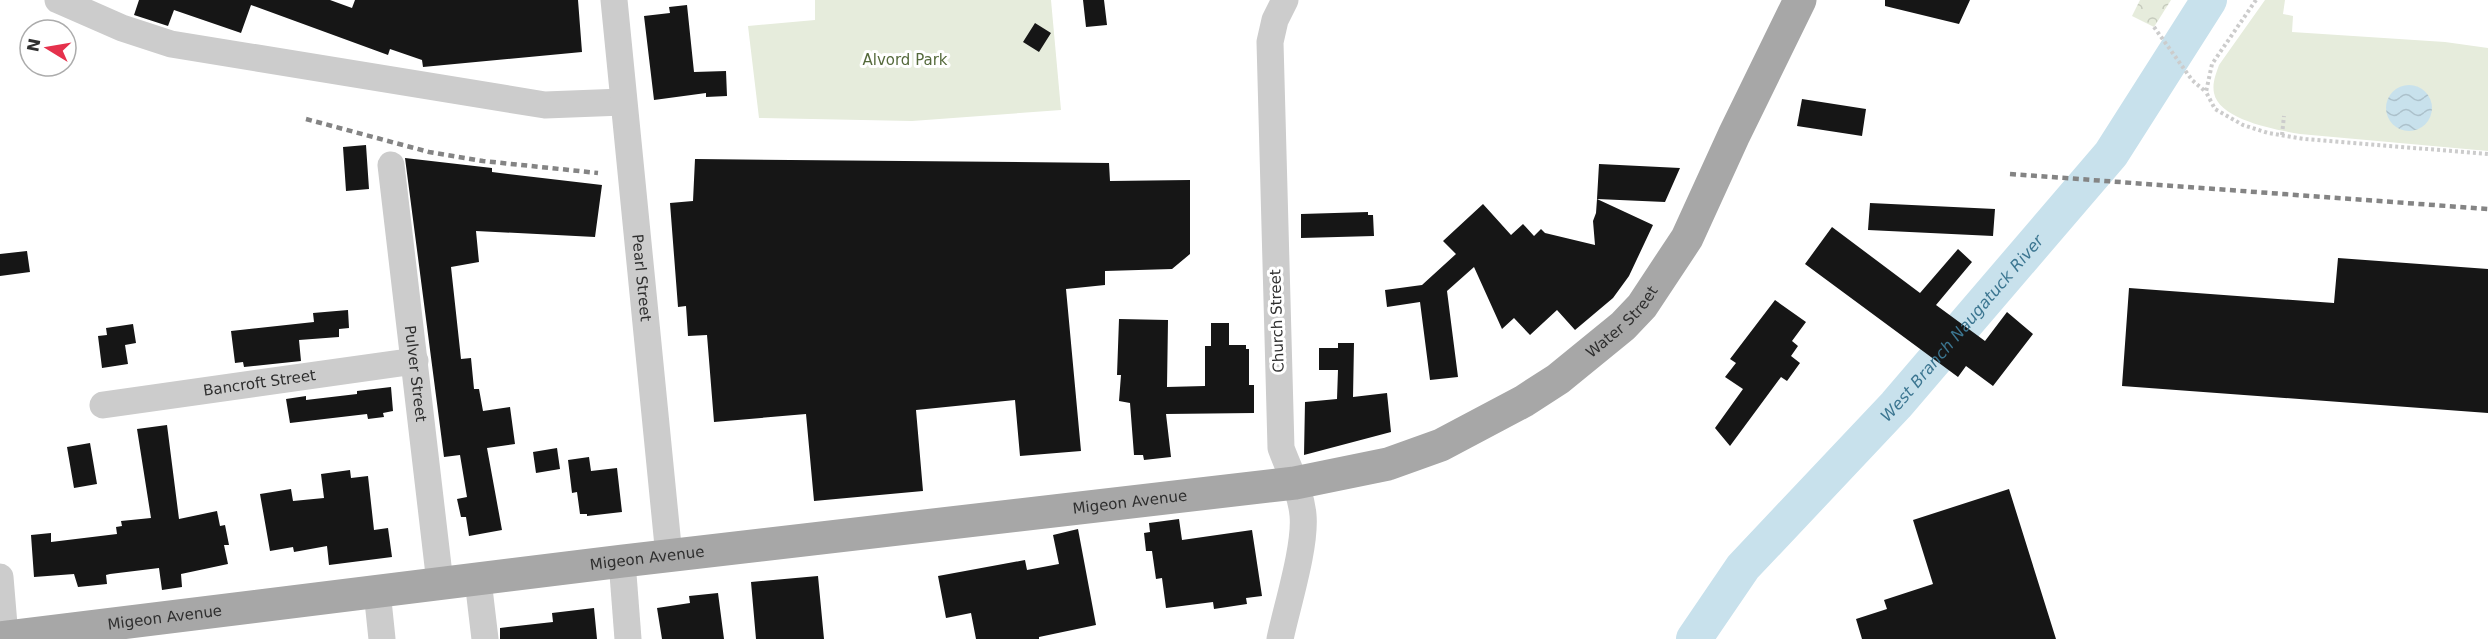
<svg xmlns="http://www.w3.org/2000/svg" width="2488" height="639" font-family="'DejaVu Sans',sans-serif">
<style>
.green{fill:#e6ecdc}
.forest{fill:url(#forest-crowns)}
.water{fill:url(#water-waves)}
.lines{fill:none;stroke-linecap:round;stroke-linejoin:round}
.river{stroke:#c8e1ec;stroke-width:36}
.building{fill:#161616}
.path{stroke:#ccc;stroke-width:4;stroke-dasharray:3 3;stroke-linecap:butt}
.minor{stroke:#ccc;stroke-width:27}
.major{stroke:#a7a7a7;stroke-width:33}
.rail{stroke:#848484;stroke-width:4.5;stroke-dasharray:6 4.5;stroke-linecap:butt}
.labels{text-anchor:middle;stroke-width:6;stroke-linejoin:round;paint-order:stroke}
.park-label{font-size:15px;fill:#556a3c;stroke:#fff}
.street-label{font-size:15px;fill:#2f2f2f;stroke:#fff}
.water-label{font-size:16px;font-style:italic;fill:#3c7691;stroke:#fff}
</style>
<defs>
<pattern id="forest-crowns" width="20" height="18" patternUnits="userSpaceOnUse" patternTransform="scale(1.5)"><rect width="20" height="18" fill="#e6ecdc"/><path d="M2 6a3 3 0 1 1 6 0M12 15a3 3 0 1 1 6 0" fill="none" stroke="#c6cbbd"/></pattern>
<pattern id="water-waves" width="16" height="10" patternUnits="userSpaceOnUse" patternTransform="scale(1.5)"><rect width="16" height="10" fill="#c8e1ec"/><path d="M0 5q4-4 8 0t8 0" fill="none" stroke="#acc1cb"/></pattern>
</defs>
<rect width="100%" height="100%" fill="#fff"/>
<path class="green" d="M815 0H1051L1061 110 912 121 759 118 748 26 815 20Z
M2265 0H2285L2283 14 2293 16 2292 32 2445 42 2488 48V151L2300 134C2277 130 2219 120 2214 93 2212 83 2216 74 2219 65Z"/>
<path class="forest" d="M2140 0H2171L2154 27 2132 16Z"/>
<path class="water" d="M2386 108a23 23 0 1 1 46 0a23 23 0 1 1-46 0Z"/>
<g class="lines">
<path class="river" id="s1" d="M1694 639 1743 567 1896 405 2111 154 2209 0"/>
</g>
<path class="building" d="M139 0H330L352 8 355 0H578L582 52 423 67 422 60 390 49 388 55 251 5 241 33 174 10 168 26 134 15Z
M1083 0H1104L1107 25 1086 27Z
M1885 0H1970L1959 24 1885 6Z
M687 5 694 72 726 71 727 96 706 97V93L654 100 644 16 670 13 669 7Z
M1035 23 1051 33 1039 52 1023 42Z
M1802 99 1866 109 1862 136 1797 126Z
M366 145 369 189 346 191 343 147Z
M405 158 492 168V172L602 185 595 237 476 231 479 262 451 267 461 359 471 358 474 389H479L483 411 510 407 515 444 487 448 502 530 469 536 466 517H461L457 499 467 497 460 455 444 457Z
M695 159 1109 163 1110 181 1190 180V254L1172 269 1105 271V285L1066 289 1081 451 1020 456 1015 400 916 410 923 491 814 501 806 414 714 422 707 335 688 336 686 306 678 307 670 203 693 201Z
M1599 164 1680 168 1665 202 1597 199Z
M1597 199 1653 225 1629 276 1613 298 1575 330 1557 310 1530 335 1514 318 1502 329 1474 267 1447 291 1458 377 1430 380 1420 302 1387 307 1385 290 1422 285 1456 254 1443 241 1483 204 1511 235 1523 224 1534 236 1541 229 1545 233 1595 245 1593 221 1596 213Z
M1870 203 1995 209 1993 236 1868 230Z
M1368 212V215H1373L1374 236 1301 238V214Z
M1832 227 1920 293 1958 249 1972 262 1936 305 1985 341 2007 312 2033 334 1993 386 1966 366 1958 377 1805 264Z
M27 251 30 272 0 276V254Z
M2338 258 2488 269V413L2122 386 2129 288 2334 303Z
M1775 300 1806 322 1792 341 1798 346 1791 356 1800 363 1787 381 1781 377 1730 446 1715 428 1743 389 1725 377 1736 363 1730 359Z
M348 310 349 328 339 329V337L299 340 301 361 244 367 243 362 235 363 231 331 314 322 313 313Z
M1119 319 1168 320 1167 387 1205 386V346H1211V323H1229V345H1246V349H1249V385H1254V413L1166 414 1171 457 1144 460 1143 455H1134L1130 403 1119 401 1121 375H1117Z
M133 324 136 343 125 345 128 364 102 368 98 336 107 335 106 328Z
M1338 343H1354L1353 397 1387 393 1391 432 1304 455 1305 402 1337 399 1338 370H1319V348H1338Z
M391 387 393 411 383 413 384 417 368 419 367 414 290 423 286 399 306 396V400L357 394V391Z
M167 425 179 519 217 511 220 526 225 525 229 545H224L228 564 181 574 182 587 162 590 159 568 110 574 106 575 107 584 78 587 74 574 34 577 31 535 51 533V542L117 534 116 527 122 526 121 521 151 518 137 429Z
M90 443 97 484 74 488 67 447Z
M557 448 560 469 536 473 533 452Z
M589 457 591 471 617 468 622 512 587 516V514H580L577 492 572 493 568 460Z
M350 470 351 478 368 476 374 530 388 528 392 557 329 565 327 546 294 552 293 547 270 551 260 494 291 489 293 501 324 498 321 474Z
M2009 489 2056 639H1862L1856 619 1887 609 1884 600 1933 584 1913 520Z
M1179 519 1182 540 1252 530 1262 596 1246 598 1247 604 1214 609 1213 602 1166 608 1162 578 1156 579 1152 551H1146L1144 533 1150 532 1149 523Z
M1078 529 1096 625 1039 637V639H976L971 613 946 618 938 576 1025 560 1027 570 1059 564 1053 535Z
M818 576 824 639H756L751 582Z
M718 593 724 639H662L657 608 690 603 689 596Z
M594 608 597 639H500V628L553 622 552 613Z"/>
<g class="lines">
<path class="path" d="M2256 0 2212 64 2206 92 2215 109 2243 125 2268 133 2304 139 2488 154
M2154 27 2192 80 2206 92
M2282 135 2284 116"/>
<g class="minor">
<path d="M58 0 122 28 171 44 545 105 623 102"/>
<path id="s2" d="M614 0 669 556"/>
<path id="s3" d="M391 165 440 583"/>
<path id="s4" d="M103 405 415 361"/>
<path d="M622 561 628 639"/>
<path d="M0 577 5 637"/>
<path d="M478 580 485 639"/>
<path d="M377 591 382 639"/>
<path d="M1280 639C1287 606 1306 546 1303 515 1301 492 1289 470 1281 448L1270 42 1275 20 1285 0"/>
</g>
<path class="major" id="s5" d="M0 638 622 561 1295 483 1388 464 1441 445 1524 401 1558 379 1623 326 1642 306 1687 238 1734 135 1800 0"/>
<path class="rail" d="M306 119 429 152 483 161 598 173
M2010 174 2488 209"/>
</g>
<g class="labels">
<g class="park-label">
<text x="905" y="65">Alvord Park</text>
</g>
<g class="street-label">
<text dy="5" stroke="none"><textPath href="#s2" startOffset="279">Pearl Street</textPath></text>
<text transform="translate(1277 321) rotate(-92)" y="5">Church Street</text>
<text dy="5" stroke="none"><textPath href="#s5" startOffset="1676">Water Street</textPath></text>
<text dy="5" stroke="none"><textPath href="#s3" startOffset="210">Pulver Street</textPath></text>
<text dy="5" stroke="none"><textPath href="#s4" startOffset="158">Bancroft Street</textPath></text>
<text dy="5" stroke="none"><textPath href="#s5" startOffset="1138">Migeon Avenue</textPath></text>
<text dy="5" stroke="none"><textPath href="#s5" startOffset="652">Migeon Avenue</textPath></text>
<text dy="5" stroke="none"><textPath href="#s5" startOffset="166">Migeon Avenue</textPath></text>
</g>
<g class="water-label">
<text dy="6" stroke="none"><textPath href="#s1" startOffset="411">West Branch Naugatuck River</textPath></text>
</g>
</g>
<g transform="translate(48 48) rotate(281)"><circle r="28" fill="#ffffff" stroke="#acacac" stroke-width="1.5"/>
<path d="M0-4.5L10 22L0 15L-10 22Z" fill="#e5314c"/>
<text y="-9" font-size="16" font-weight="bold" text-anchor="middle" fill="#2f2f2f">N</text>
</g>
</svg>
